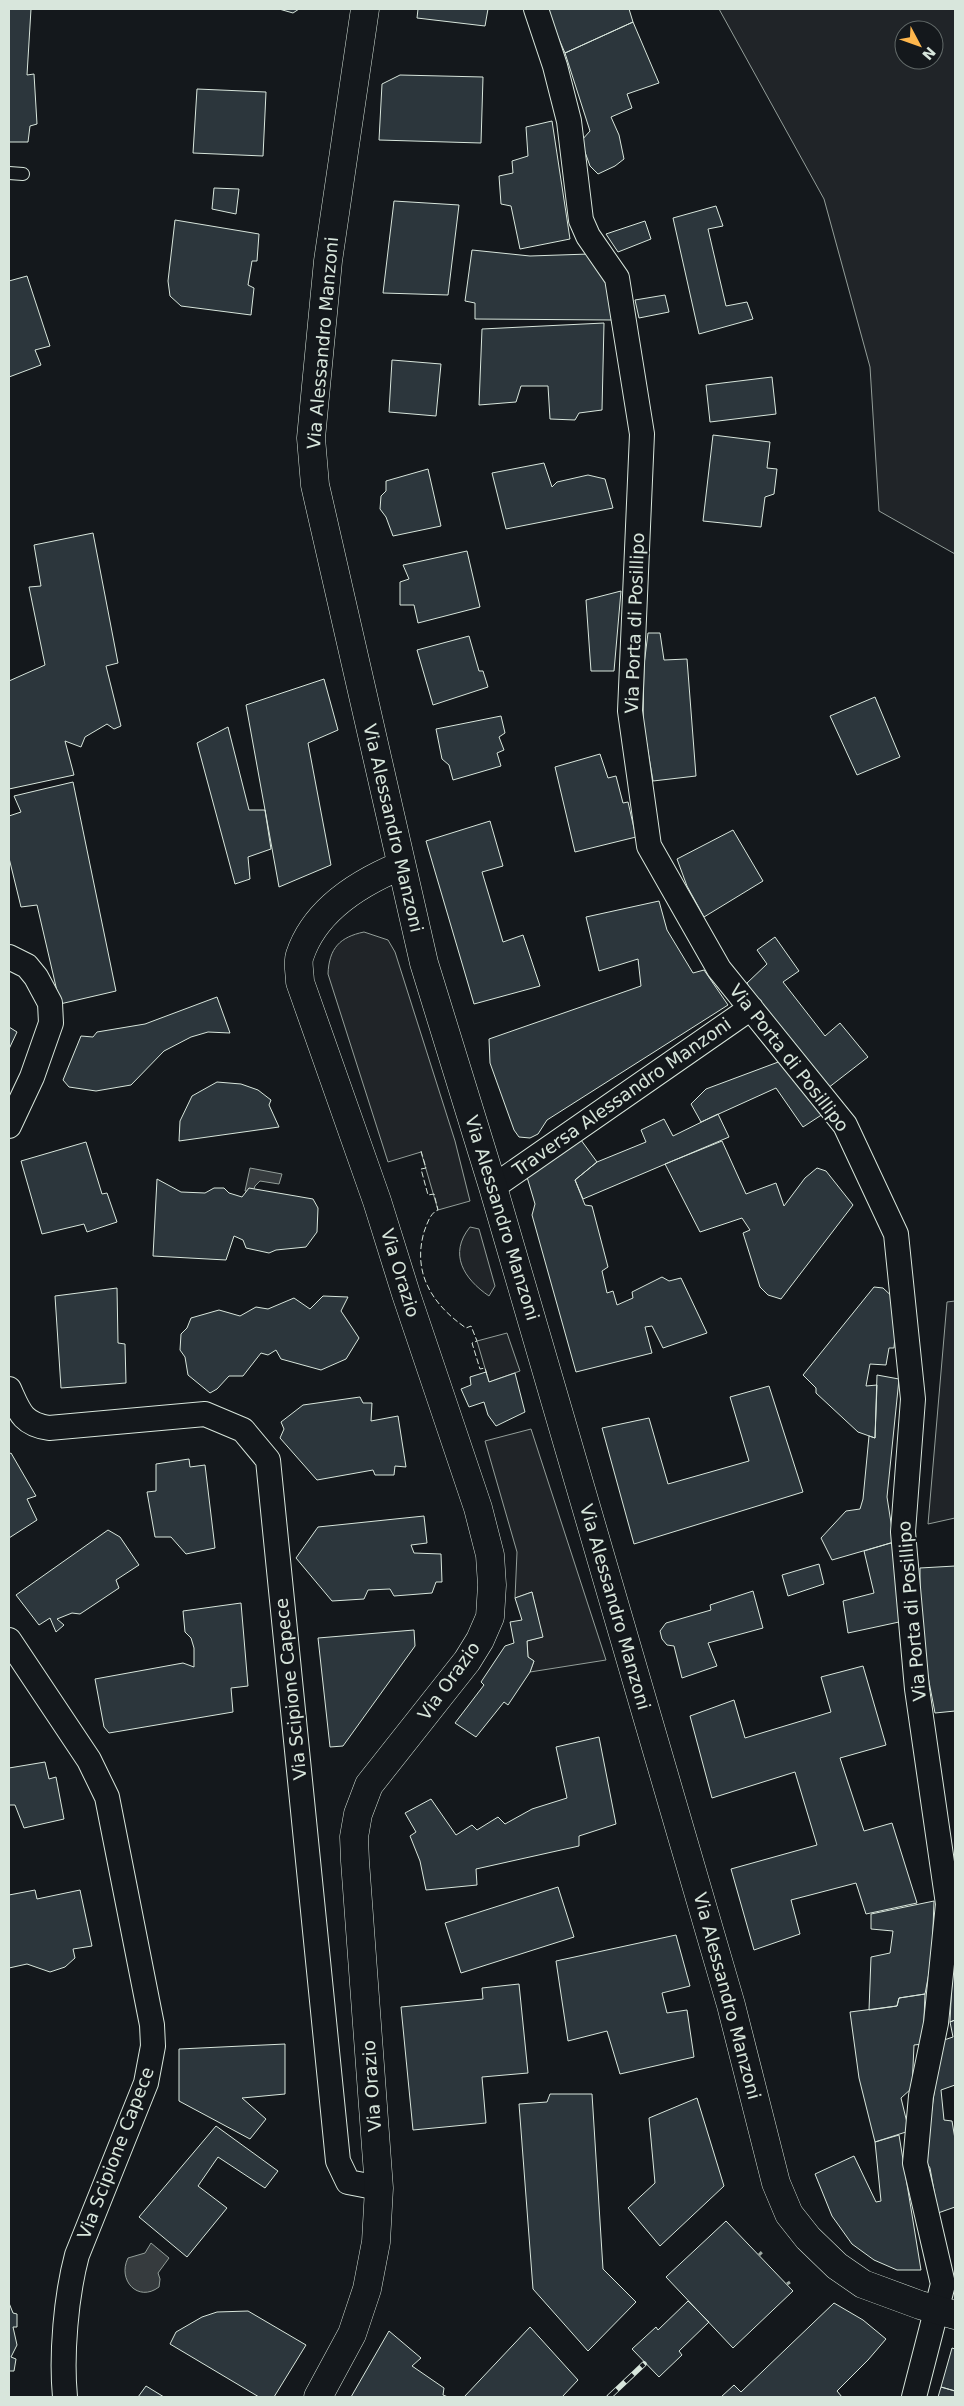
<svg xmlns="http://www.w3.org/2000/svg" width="964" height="2406" font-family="'DejaVu Sans',sans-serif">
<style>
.green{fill:#202428;stroke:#939e99;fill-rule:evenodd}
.water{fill:#363b3e;stroke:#939e99}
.building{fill:#2c363c;stroke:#d8e6dc}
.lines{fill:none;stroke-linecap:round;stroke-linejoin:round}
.lane-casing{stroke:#d8e6dc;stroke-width:14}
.street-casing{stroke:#d8e6dc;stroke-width:26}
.secondary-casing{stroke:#d8e6dc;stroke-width:29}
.path{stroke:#9da8a2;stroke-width:3;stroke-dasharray:4 2.5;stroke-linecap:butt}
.lane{stroke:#14181c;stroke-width:12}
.street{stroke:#14181c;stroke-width:24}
.secondary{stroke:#14181c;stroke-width:28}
.rail-casing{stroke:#d8e6dc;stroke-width:5.5}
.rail{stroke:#14181c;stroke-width:4;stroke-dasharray:11;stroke-linecap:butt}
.fence{stroke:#d8e6dc;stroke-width:1;stroke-dasharray:6 2.5;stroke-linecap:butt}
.labels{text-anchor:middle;stroke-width:4;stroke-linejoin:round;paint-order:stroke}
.street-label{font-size:18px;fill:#d8e6dc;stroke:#14181c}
</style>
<rect width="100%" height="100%" fill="#14181c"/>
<path class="green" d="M719 9H955V554L879 511 870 367 824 199ZM904 30H934V60H904Z
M364 932 388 940 395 952 455 1141 470 1201 438 1210 421 1152 388 1162 328 974C329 948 340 937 364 932Z
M470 1227 479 1229 495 1286 489 1296C464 1279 448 1254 470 1227Z
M955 1301V1518L928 1524 947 1302Z
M507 1333 520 1371 489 1382 477 1341Z
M531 1429 606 1660 530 1672 534 1661 528 1657 527 1641 542 1637 532 1592 515 1598 517 1552 485 1441Z"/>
<path class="water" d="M250 1168 282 1174 279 1184 260 1181 255 1186 253 1192 245 1191Z
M151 2243 169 2258 158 2273 160 2279 159 2287C138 2303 117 2280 128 2258L145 2253Z"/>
<path class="building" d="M9 9H31L27 75 34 74 37 124 30 126 28 142H9Z
M279 9H299L293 13Z
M418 9H488L485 26 417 18Z
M546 9H629L633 22 565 53Z
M633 22 659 83 627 94 632 108 611 117 619 135 624 159 615 166 598 174 590 166 581 141 590 131 565 53Z
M400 75 483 77 481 143 379 140 382 84Z
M197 89 266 92 263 156 193 153Z
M552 121 570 239 520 249 511 206 501 204 499 176 513 173 512 161 528 156 526 127Z
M214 188 239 189 236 214 212 209Z
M394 201 459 205 448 295 383 293Z
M716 206 723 226 708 229 726 306 747 302 753 319 699 334 673 218Z
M175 220 259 234 257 261H252L248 285 254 288 251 315 181 306 170 296 168 281Z
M645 221 651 239 618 252 606 234Z
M472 250 530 256 589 254 604 274 614 320 475 319V303L465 301Z
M27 276 50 346 35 350 41 365 9 377V281Z
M665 295 669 312 639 318 635 300Z
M604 323 602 410 579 413 575 420 550 419 548 386H521L516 402 479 405 482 329Z
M392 360 441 364 436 416 389 412Z
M772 377 776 414 710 422 706 385Z
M713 435 770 442 767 468 777 469 774 494 765 497 761 527 703 521Z
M544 463 552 487 557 482 588 475 605 479 613 508 506 529 492 473Z
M428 469 441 526 393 536 386 517 380 509 381 496 386 491V481Z
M93 533 118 663 106 666 121 726 114 729 107 724 85 737 81 747 65 741 74 775 9 789V681L45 665 29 587 41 586 34 545Z
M467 551 480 607 418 623 414 605H400V582L409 579 403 565Z
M621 591 614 671H591L586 600Z
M648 633H660L664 660 687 659 696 776 653 781 643 722 644 665Z
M469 636 479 671H483L488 687 433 705 417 650Z
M324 679 338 730 308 743 331 865 279 887 246 705Z
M875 697 900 757 857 775 830 716Z
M501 716 505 733 499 737 504 750 497 753 501 766 453 780 449 765 442 759 436 729Z
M228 727 249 810H265L271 849 248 857 250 879 235 884 197 743Z
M600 754 608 778 616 776 623 803 628 802 636 837 575 852 555 767Z
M73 782 116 991 60 1004 37 905 21 907 9 858V816L21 812 14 796Z
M490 821 503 866 482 872 503 942 523 935 540 986 474 1004 426 841Z
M733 830 763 881 704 917 687 886 677 859Z
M659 901 667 930 693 973 704 970 728 1005 547 1120 538 1134 530 1138 519 1137 514 1130 490 1063 489 1039 641 986 638 959 599 971 586 917Z
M775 937 799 971 783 982 825 1036 840 1023 868 1057 828 1088 755 999 747 983 767 964 757 950Z
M217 997 230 1033 208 1032 191 1037 164 1051 131 1085 96 1091 69 1087 63 1080 81 1036 93 1037 97 1032 145 1024Z
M9 1027 17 1032 9 1049Z
M781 1061 823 1114 803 1127 776 1088 701 1122 691 1104 706 1089Z
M217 1082 241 1084 258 1090 271 1100 269 1105 279 1127 179 1141 180 1121 192 1096Z
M718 1114 729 1137 583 1199 575 1180 597 1162 646 1142 641 1130 664 1119 673 1136Z
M581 1140 597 1162 575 1180 585 1205 592 1206 608 1267 602 1271 607 1293 613 1291 617 1305 633 1298 632 1292 662 1277 669 1281 681 1278 707 1333 663 1348 652 1326 645 1327 652 1353 576 1372 532 1215 535 1204 527 1177Z
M722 1141 746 1194 776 1183 784 1206 805 1178 817 1168 826 1171 853 1205 781 1299 768 1295 760 1287 743 1233 750 1230 742 1218 700 1232 665 1164Z
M86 1142 102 1194 107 1193 117 1222 87 1232 84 1224 42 1234 21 1161Z
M157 1179 181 1192 205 1193 214 1188H224L229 1193 242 1197 249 1188 313 1199 318 1208 317 1232 306 1247 276 1250 269 1253 246 1248 243 1240 234 1236 226 1260 153 1256Z
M874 1287 883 1288 898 1302 894 1348H889L886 1365 870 1364 866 1386 877 1385 875 1438 858 1432 816 1393V1388L803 1375Z
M117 1288 118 1343 125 1344 126 1383 61 1388 55 1296Z
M323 1296 348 1297 341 1311 359 1338 346 1359 321 1370 281 1359 276 1350 268 1355 261 1353 243 1376H229L217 1389 210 1393 188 1375 185 1357 180 1350 181 1334 187 1328 191 1318 219 1310 240 1316 256 1307 268 1309 294 1298 310 1309Z
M486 1372 489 1382 515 1373 525 1412 496 1426 488 1415 484 1402 469 1407 461 1389 471 1385 470 1377Z
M877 1375 899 1379 887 1497 894 1542 832 1560 821 1538 846 1511 860 1509 863 1499 869 1436 875 1438Z
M769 1386 803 1492 634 1544 602 1428 649 1418 668 1484 749 1461 730 1397Z
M360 1397 363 1403H372L371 1421 398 1416 406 1467 395 1466 394 1475H375L373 1470 317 1480 280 1438 284 1429 281 1422 303 1405Z
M11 1453 36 1496 27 1499 37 1520 9 1538V1454Z
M189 1459 190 1467 205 1465 215 1548 186 1554 171 1537H155L147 1492 156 1491V1464Z
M424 1516 427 1543 411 1545 414 1553 441 1554 442 1582H436L432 1593 394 1596 390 1589 368 1590 364 1599 332 1601 296 1558 318 1527Z
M108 1530 120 1537 139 1565 116 1580 119 1588 80 1614 72 1613 57 1619 64 1625 56 1632 50 1618 39 1625 16 1595Z
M894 1542 899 1622 848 1633 843 1601 874 1593 864 1551Z
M819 1564 824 1584 788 1596 782 1575Z
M955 1566V1711L935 1713 925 1661 920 1612V1568Z
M753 1591 763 1628 708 1643 717 1666 682 1678 674 1646 667 1645 662 1639 660 1631 666 1623 711 1610 710 1605Z
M532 1592 543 1637 527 1641 528 1657 534 1661 530 1672 508 1705 504 1702 476 1737 455 1723 484 1685 481 1682 505 1646 514 1643 510 1622 522 1620 515 1598Z
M241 1603 248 1686 231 1688 233 1712 109 1733 104 1727 95 1679 183 1663 194 1667V1648L191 1638 185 1632 183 1611Z
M414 1630 415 1646 343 1746 330 1747 318 1638Z
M863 1666 886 1745 840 1758 864 1831 892 1823 917 1903 866 1914 856 1883 791 1900 800 1934 754 1950 731 1869 817 1845 795 1772 712 1798 690 1716 734 1700 745 1738 831 1712 821 1677Z
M599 1737 616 1824 579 1836V1846L476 1869 477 1885 426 1890 420 1861 410 1836 416 1832 405 1813 431 1799 456 1835 472 1825 477 1830 498 1817 505 1824 532 1809 567 1798 556 1747Z
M45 1762 49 1779 56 1777 64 1819 24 1828 15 1805H9V1768Z
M558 1887 574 1937 461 1973 445 1923Z
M35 1890 37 1899 80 1890 92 1946 73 1949 75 1958 65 1967 50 1972 27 1964 9 1968V1895Z
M934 1901 932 1957 925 1994 899 1998 897 2006 869 2010 871 1957 890 1953 893 1931 871 1929V1914Z
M954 1934H955V2020L950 2022Z
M676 1935 690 1986 662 1993 667 2013 687 2010 694 2057 620 2074 607 2031 568 2041 556 1961Z
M519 1984 528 2073 482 2077 486 2123 413 2130 401 2007 483 1999 482 1988Z
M925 1994 923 2044 914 2045 912 2088 901 2098 909 2131 875 2142 859 2078 850 2012 897 2006 899 1998Z
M955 2020V2085L941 2090 944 2120 952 2121 955 2139V2207L938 2213 930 2168 925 2160 941 2041 953 2037 950 2022Z
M285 2044V2094L242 2098 266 2119 250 2139 179 2101V2049Z
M550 2094H592L603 2269 636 2302 588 2351 533 2289 519 2104 547 2102Z
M697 2098 724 2186 660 2246 628 2208 655 2183 649 2118Z
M216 2126 278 2171 265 2188 218 2157 198 2186 227 2208 187 2257 139 2217Z
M899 2135 921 2270H897L874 2260 852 2244 832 2216 815 2174 854 2156 876 2202 881 2201 875 2142Z
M726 2221 793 2291 733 2348 666 2277Z
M688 2301 709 2322 679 2351 682 2355 659 2377 632 2349 656 2327 658 2330Z
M9 2303 13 2313 17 2314V2327H13L17 2345 11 2357 16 2359 14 2371H9Z
M834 2303 863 2320 886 2339 868 2360 837 2391 842 2397H721L734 2385 741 2392Z
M248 2311 306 2345 274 2397H259L170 2344 176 2332 202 2317 217 2312Z
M530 2327 578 2380 562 2397H464Z
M389 2331 421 2358 412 2366 444 2388 443 2395 448 2397H351Z
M952 2348 955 2349V2391L941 2387Z
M146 2386 164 2397H138Z
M941 2387 955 2391V2397H938Z"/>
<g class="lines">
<defs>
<path id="lane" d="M9 173 23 174"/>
<path id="street" d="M536 9 555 66 569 121 581 220 588 236 617 278 642 434 630 711 649 846 719 969 845 1125 896 1234 913 1399 903 1532 917 1689 948 1904 936 2023 921 2096 915 2163 943 2284 914 2397
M9 957 27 966 36 977 50 1003 51 1023 32 1077 9 1126
M493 1187 751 1008
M9 1389C19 1411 22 1424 49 1428L205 1414 243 1430 268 1460 338 2161 348 2182 379 2188
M9 1640 89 1760 107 1797 152 2025 153 2046 146 2083 77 2255C66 2296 61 2355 65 2397"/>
<path id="secondary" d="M365 9 328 261 311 438 315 485 424 963 493 1187 731 2005 776 2183 789 2214 808 2238 837 2266 863 2284 920 2305 955 2315
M318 2397 352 2334 367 2289 376 2242 379 2188 355 1861 354 1837 358 1814 369 1785 467 1661 480 1640 490 1617 492 1585 490 1555 478 1508 406 1294 377 1201 300 982C300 974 297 962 300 955 315 910 359 883 400 866"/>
</defs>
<use href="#lane" class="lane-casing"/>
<use href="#street" class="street-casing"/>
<use href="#secondary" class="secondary-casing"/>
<path class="path" d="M759 2255 762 2252
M787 2284 790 2282"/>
<use href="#lane" class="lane"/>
<use href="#street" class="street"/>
<use href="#secondary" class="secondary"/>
<defs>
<path id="rail" d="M609 2397 644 2364"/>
</defs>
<use href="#rail" class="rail-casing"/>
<use href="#rail" class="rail"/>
<path class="fence" d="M421 1151 426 1168 421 1169 428 1195 434 1194 438 1210C430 1213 427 1224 424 1232 412 1274 433 1305 466 1328L471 1326 477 1341 472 1343 480 1369 485 1368 487 1375"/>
</g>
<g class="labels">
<g class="street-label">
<text transform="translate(323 343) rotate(-85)" y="6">Via Alessandro Manzoni</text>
<text transform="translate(635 623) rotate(-88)" y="6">Via Porta di Posillipo</text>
<text transform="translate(393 828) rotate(77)" y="6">Via Alessandro Manzoni</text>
<text transform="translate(789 1058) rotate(52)" y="6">Via Porta di Posillipo</text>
<text transform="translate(622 1097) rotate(-35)" y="6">Traversa Alessandro Manzoni</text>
<text transform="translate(502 1218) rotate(73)" y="6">Via Alessandro Manzoni</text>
<text transform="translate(400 1273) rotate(73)" y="6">Via Orazio</text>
<text transform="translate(615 1607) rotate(74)" y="6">Via Alessandro Manzoni</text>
<text transform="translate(912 1611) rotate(-95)" y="6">Via Porta di Posillipo</text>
<text transform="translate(449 1681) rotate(-54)" y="6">Via Orazio</text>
<text transform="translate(291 1689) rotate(-96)" y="6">Via Scipione Capece</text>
<text transform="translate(727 1996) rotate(75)" y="6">Via Alessandro Manzoni</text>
<text transform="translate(372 2086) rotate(-94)" y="6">Via Orazio</text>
<text transform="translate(116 2153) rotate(-69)" y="6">Via Scipione Capece</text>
</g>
</g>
<rect width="964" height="2406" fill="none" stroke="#d8e6dc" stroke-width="20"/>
<g transform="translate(919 45) rotate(131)"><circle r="24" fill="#14181c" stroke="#626a69"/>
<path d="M0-4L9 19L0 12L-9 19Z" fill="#ffb74d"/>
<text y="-8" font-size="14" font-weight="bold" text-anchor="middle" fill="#d8e6dc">N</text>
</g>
</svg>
